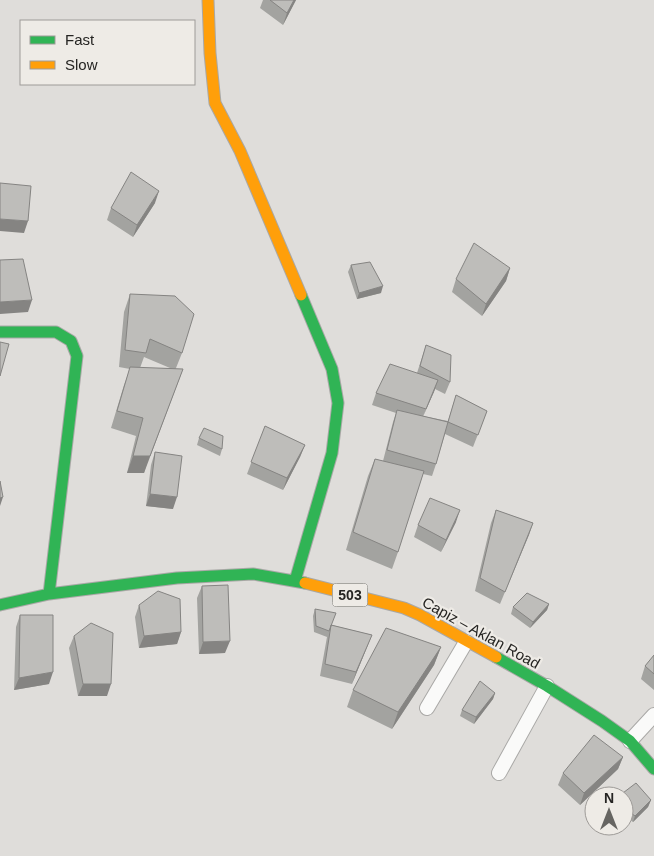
<svg xmlns="http://www.w3.org/2000/svg" width="654" height="856" font-family="Helvetica,sans-serif">
<style>
.lines{fill:none;stroke-linecap:round;stroke-linejoin:round}
.lane-casing{stroke:#a9a8a6;stroke-width:16}
.fast-casing{stroke:#a9a8a6;stroke-width:13}
.slow-casing{stroke:#a9a8a6;stroke-width:13}
.lane{stroke:#fafaf9;stroke-width:14}
.fast{stroke:#30b455;stroke-width:11}
.slow{stroke:#ff9f0a;stroke-width:11}
.wall{fill:#a3a3a0;fill-rule:evenodd}
.shaded-wall{fill:#858482}
.building{fill:#bebdba;stroke:#858482}
.labels{text-anchor:middle;stroke-width:4.5;stroke-linejoin:round;paint-order:stroke}
.shield{fill:#eeebe6;stroke:#61605d;stroke-width:1}
.shield-label{font-size:14px;font-weight:bold;fill:#252422}
.street-label{font-size:15px;fill:#252422;stroke:#eeebe6}
</style>
<rect width="100%" height="100%" fill="#dfddda"/>
<g class="lines">
<defs>
<path id="lane" d="M427 708 466 642
M630 741 654 715
M499 773 547 686"/>
<path id="fast" d="M0 332H56L71 341 77 356 49 594
M295 581 332 453 338 403 332 369 301 295
M0 605 49 594 177 578 253 574 305 583
M496 657 547 686 602 721 630 741 654 769"/>
<path id="slow" d="M208 0 210 53 215 103 240 151 301 295
M305 583 404 608 420 615 496 657"/>
</defs>
<use href="#lane" class="lane-casing"/>
<use href="#fast" class="fast-casing"/>
<use href="#slow" class="slow-casing"/>
<use href="#lane" class="lane"/>
<use href="#fast" class="fast"/>
<use href="#slow" class="slow"/>
</g>
<path class="wall" d="M263 0H296L283 25 260 8Z
M155 203 133 237 107 220 111 208Z
M351 265 381 293 357 299 348 272Z
M510 268 506 281 482 316 452 292 456 279Z
M130 294 182 353 176 368 144 473H127L136 436 111 428 124 385 130 369 119 367 124 312ZM144 357 170 368H140Z
M426 345 450 382 445 394 435 389 423 416 448 421 456 395 487 411 473 447 445 434 436 464 432 476 423 474 398 552 392 569 346 550 368 476 375 459 383 461 393 422 396 413 372 405 376 393 417 373Z
M265 426 305 445 300 457 283 490 247 474Z
M199 438 222 449 220 456 197 445Z
M155 452 173 509 146 506 151 465Z
M496 510 533 523 500 604 475 591 491 523Z
M456 522 441 552 414 537 418 525Z
M202 586 225 653 199 654 197 598Z
M549 604 547 610 530 628 511 614 513 607Z
M139 605 181 632 177 644 139 648 135 617Z
M315 609 332 625 372 635 352 684 320 676 327 637 314 632 313 616Z
M20 615 49 684 14 690 16 627Z
M74 636 107 696H78L69 648Z
M441 647 434 665 392 729 347 707 353 690Z
M654 655V690L641 679 645 666Z
M495 693 493 699 474 724 460 716 462 710Z
M623 757 618 769 580 805 558 785 563 773Z
M624 796 651 800 648 807 633 822 624 816Z"/>
<path class="shaded-wall" d="M294 0H296L283 25 287 13Z
M159 191 155 203 133 237 137 225Z
M0 219 28 221 24 233 0 231Z
M510 268 506 281 482 316 486 304Z
M383 286 381 293 357 299 359 293Z
M32 300 28 312 0 314V302Z
M183 369 144 473H127L133 456Z
M438 380 434 392 421 421 426 409Z
M305 445 300 457 283 490 287 478Z
M150 494 177 497 173 509 146 506Z
M3 497 0 506V498Z
M460 510 456 522 441 552 446 540Z
M533 523 529 535 500 604 505 592Z
M549 604 547 610 530 628 533 622Z
M181 632 177 644 139 648 144 636Z
M372 635 367 647 352 684 356 672Z
M230 641 225 653 199 654 203 642Z
M441 647 434 665 392 729 398 712Z
M53 672 49 684 14 690 19 678Z
M83 684H111L107 696H78Z
M495 693 493 699 474 724 476 717Z
M623 757 618 769 580 805 584 793Z
M651 800 648 807 633 822 635 816Z"/>
<path class="building" d="M270 0H294L287 13Z
M131 172 159 191 137 225 111 208Z
M0 183 31 186 28 221 0 219Z
M474 243 510 268 486 304 456 279Z
M23 259 32 300 0 302V260Z
M370 262 383 286 359 293 351 265Z
M130 294 175 296 194 314 182 353 150 339 146 353 125 350Z
M0 342 9 344 0 376Z
M426 345 451 355 450 382 420 366Z
M390 364 438 380 426 409 376 393Z
M130 367 183 369 150 456H133L143 418 117 411Z
M456 395 487 411 478 435 448 422Z
M397 410 448 422 436 464 387 450Z
M265 426 305 445 287 478 251 462Z
M204 428 223 436 222 449 199 438Z
M155 452 182 456 177 497 150 494Z
M375 459 424 471 398 552 353 532Z
M0 481 3 497 0 498Z
M430 498 460 510 446 540 418 525Z
M496 510 533 523 505 592 480 578Z
M228 585 230 641 203 642 202 586Z
M158 591 180 599 181 632 144 636 139 605Z
M527 593 549 604 533 622 513 607Z
M315 609 336 613 329 631 316 626Z
M20 615H53V672L19 678Z
M91 623 113 633 111 684H83L74 636Z
M331 625 372 635 356 672 325 664Z
M386 628 441 647 398 712 353 690Z
M654 655V674L645 666Z
M480 681 495 693 476 717 462 710Z
M594 735 623 757 584 793 563 773Z
M636 783 651 800 635 816 624 808V796H619Z"/>
<g class="labels">
<rect class="shield" x="332.5" y="583.5" width="35" height="23" rx="4"/>
<g class="shield-label">
<text x="350" y="600">503</text>
</g>
<g class="street-label">
<text transform="translate(481 633) rotate(29)" y="5">Capiz – Aklan Road</text>
</g>
</g>
<rect x="20" y="20" width="175" height="65" fill="#eeebe6" stroke="#9e9b98"/>
<rect x="30" y="36" width="25" height="8" fill="#30b455" stroke="#9e9b98"/>
<text x="65" y="45" font-size="15" fill="#252422">Fast</text>
<rect x="30" y="61" width="25" height="8" fill="#ff9f0a" stroke="#9e9b98"/>
<text x="65" y="70" font-size="15" fill="#252422">Slow</text>
<g transform="translate(609 811)"><circle r="24" fill="#eeebe6" stroke="#9e9b98"/>
<path d="M0-4L9 19L0 12L-9 19Z" fill="#666562"/>
<text y="-8" font-size="14" font-weight="bold" text-anchor="middle" fill="#252422">N</text>
</g>
</svg>
